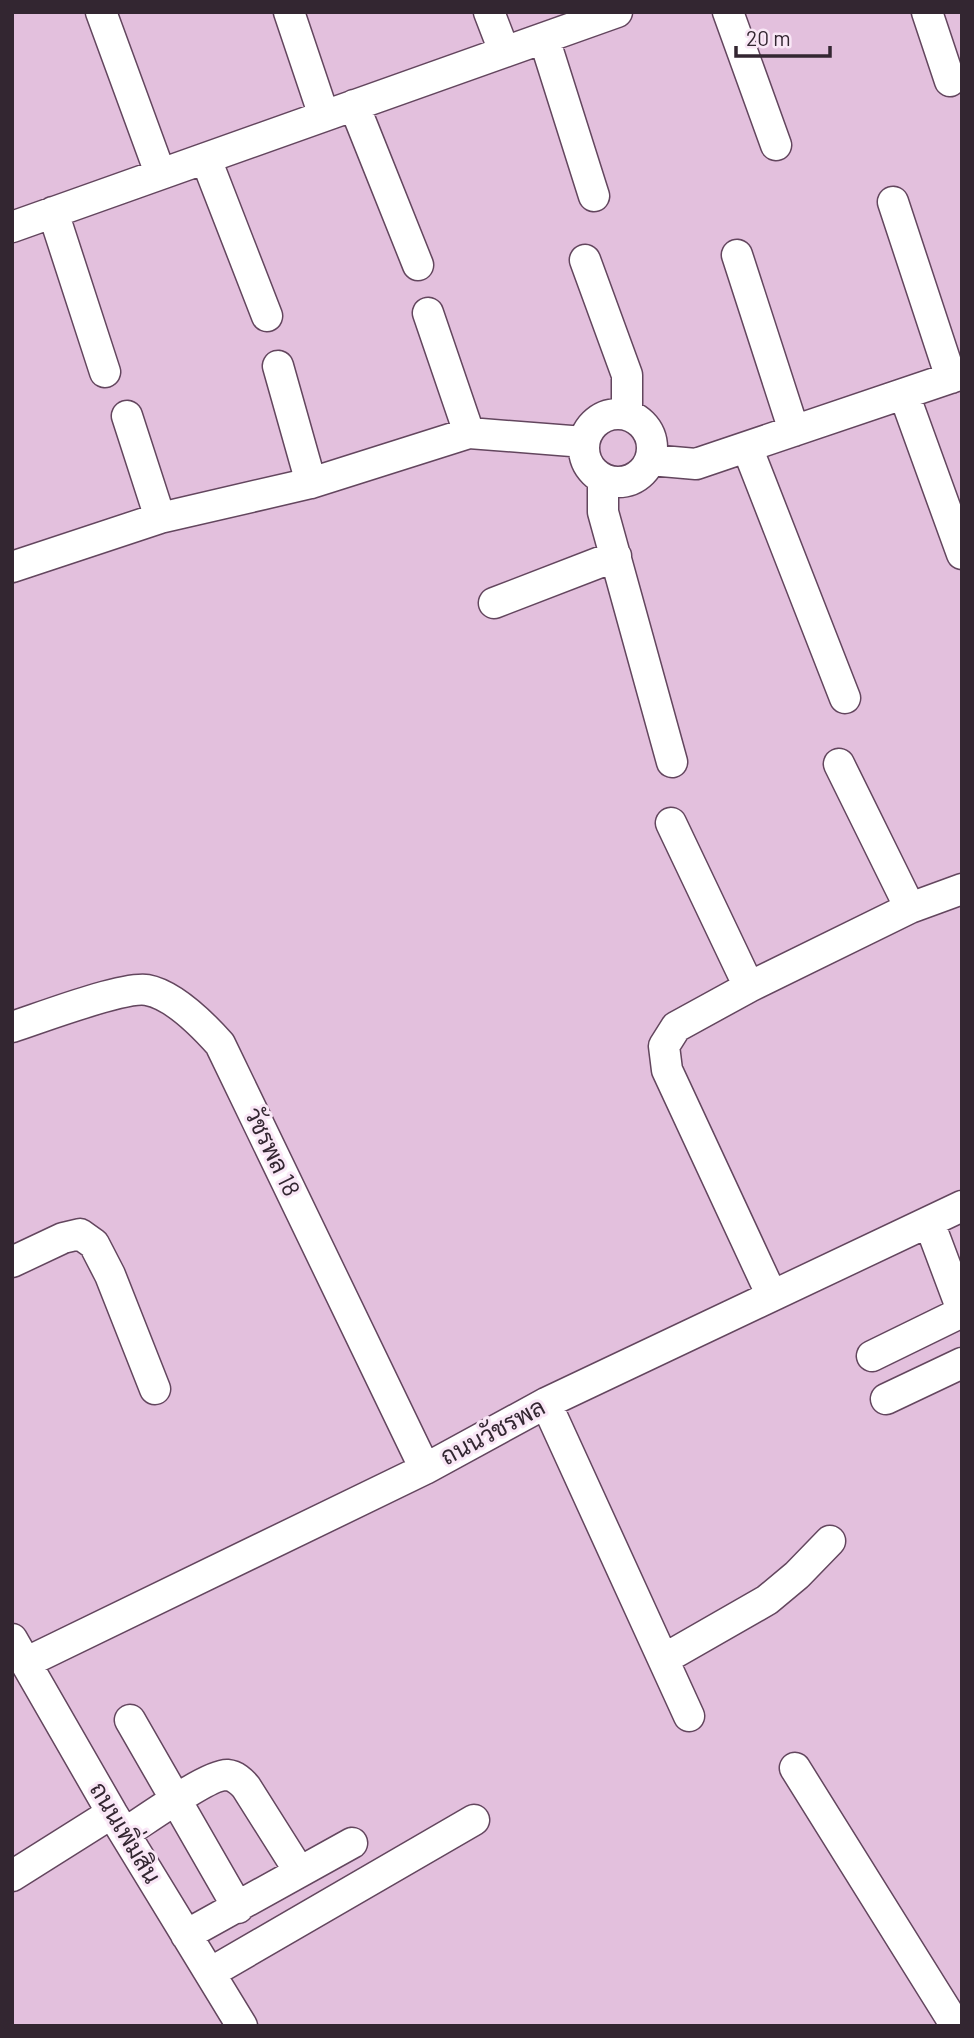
<svg xmlns="http://www.w3.org/2000/svg" width="974" height="2038" font-family="Barlow,Sarabun,sans-serif">
<style>
.lines{fill:none;stroke-linecap:round;stroke-linejoin:round}
.minor-casing{stroke:#63465e;stroke-width:33}
.minor{stroke:#fff;stroke-width:30}
.labels{text-anchor:middle;stroke-width:6;stroke-linejoin:round;paint-order:stroke}
.street-label{font-size:24px;fill:#332631;stroke:#f9e7f6}
</style>
<rect width="100%" height="100%" fill="#e3c0dd"/>
<g class="lines">
<defs>
<path id="minor" d="M101 12 160 173
M289 12 324 116
M489 12 504 51
M728 12 776 145
M927 12 950 81
M544 38 594 196
M354 105 418 265
M206 159 267 316
M893 202 951 378
M53 212 105 372
M12 227 617 12
M737 255 794 431
M585 260 627 375V415
M428 313 469 433
M278 366 311 483
M904 394 962 554
M584 448a34 34 0 1 1 68 0a34 34 0 1 1-68 0Z
M127 416 160 518
M747 447 845 698
M650 460 696 464 962 374
M603 480V512L672 762
M12 567 160 518 311 483 469 433 584 442
M494 603 616 556
M839 764 910 908
M671 823 749 987
M12 1027C40 1018 123 986 147 990 174 995 203 1025 220 1044L425 1469
M929 1222 962 1310
M12 1262 63 1238 80 1234 94 1244 110 1275 155 1389
M772 1296 667 1070 664 1046 676 1027 749 987 910 908 962 889
M872 1356 962 1312
M886 1399 962 1363
M546 1403 689 1716
M12 1639 112 1813 242 2026
M664 1659 767 1600 797 1575 830 1541
M27 1662 425 1469 546 1403 962 1206
M130 1720 238 1908
M795 1768 956 2026
M125 1833C144 1821 209 1774 227 1775 236 1776 241 1781 246 1787L299 1871
M12 1876 112 1813
M186 1935 352 1843
M210 1973 474 1820"/>
</defs>
<use href="#minor" class="minor-casing"/>
<use href="#minor" class="minor"/>
</g>
<g class="labels">
<g class="street-label">
<text transform="translate(272 1152) rotate(64)" y="8">วัชรพล 18</text>
<text transform="translate(493 1432) rotate(-28)" y="8">ถนนวัชรพล</text>
<text transform="translate(125 1833) rotate(59)" y="8">ถนนเพิ่มสิน</text>
</g>
</g>
<rect width="974" height="2038" fill="none" stroke="#332631" stroke-width="28"/>
<path d="M736 46v10h94v-10" fill="none" stroke="#332631" stroke-width="3.5"/>
<text x="746" y="46" font-size="21" fill="#332631" stroke="#f9e7f6" stroke-width="5" paint-order="stroke">20 m</text>
</svg>
